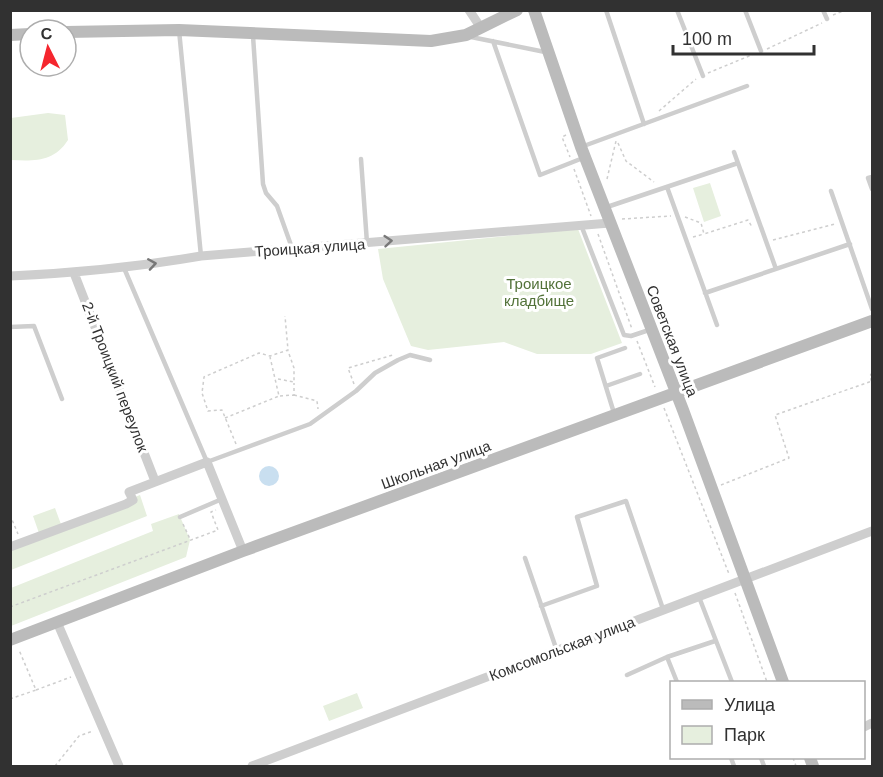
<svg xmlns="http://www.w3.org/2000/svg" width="883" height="777" font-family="Helvetica,sans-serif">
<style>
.green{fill:#e6efde}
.water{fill:#c9dff0}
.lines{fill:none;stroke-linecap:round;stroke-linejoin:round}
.path{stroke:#cecece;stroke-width:1.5;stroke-dasharray:3 3;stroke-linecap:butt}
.lane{stroke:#cecece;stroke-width:4.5}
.street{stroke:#cecece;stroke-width:9}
.secondary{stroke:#bbb;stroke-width:12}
.oneway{stroke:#787878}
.labels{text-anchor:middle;stroke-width:6;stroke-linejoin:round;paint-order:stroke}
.street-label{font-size:15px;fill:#313131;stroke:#fff}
.park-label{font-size:15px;fill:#527239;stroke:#fff}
</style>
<rect width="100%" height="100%" fill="#fff"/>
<path class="green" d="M48 113 65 115 68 140C54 162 35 161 11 160V118Z
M710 183 721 216 704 222 693 188Z
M578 229 622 343 591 354H537L504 342 428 350 411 346 383 279 378 249Z
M140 495 147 516 11 570V547L40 536 33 516 55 508 62 527Z
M179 514 190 540 186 557 11 626V588L153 531 151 524Z
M357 693 363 708 329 721 323 706Z"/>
<path class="water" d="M259 476a10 10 0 1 1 20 0a10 10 0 1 1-20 0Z"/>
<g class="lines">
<path class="path" d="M833 15 846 10
M767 49 822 23
M708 73 754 54
M659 111 696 79
M566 135 562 137 570 157
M618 143 626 161 654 182
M574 169 591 216
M607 179 616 141
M685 217 701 223 704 234 748 220 752 227
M622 219 671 216
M598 234 632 329
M693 237 704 234
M773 240 835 224
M637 341 655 387
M872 373 870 376 872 383
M278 379 294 382V368L288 351
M354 384 348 368 393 355
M294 395 317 401 318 409
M280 396 294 395V383
M664 408 729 574
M225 418 279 396 270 357
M236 444 222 410 208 411 202 393 204 377 259 353 270 356 288 350 285 316
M721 485 789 458 775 415 872 381
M10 515 18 534
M183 524 190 539
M735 593 767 682
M10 607 218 530 211 512 216 510
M36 690 71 677
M10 699 36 690 19 650
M793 758 796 766
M55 766 79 736 93 731"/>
<path class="lane" d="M606 10 644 124
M677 10 703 76
M745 10 761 51
M823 10 827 19
M179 30 201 256
M253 36 263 184 266 193 277 206 292 248
M471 37 545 52
M493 41 540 175 583 158
M581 147 747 86
M734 152 776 269
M361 159 367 243
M872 177 868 178 872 189
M667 187 717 325
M831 191 872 309
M607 207 738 163
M581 225 624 335 631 336 649 330
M124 268 207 462 310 424 356 391 375 373 398 360 410 355 430 360
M705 293 850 244
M10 327 34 326 62 399
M606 386 640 374
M614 413 597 358 625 348
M180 517 222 499
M525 558 557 651
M699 597 732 682
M541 606 597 586 577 517 626 501 663 609
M627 675 667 657
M677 682 667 657 715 641
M731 758 734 766
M761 758 764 766"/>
<path class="street" d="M469 10 481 28
M74 273 155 481
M10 276C75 273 137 267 201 256L610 223
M10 547 126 504 133 500 129 492 207 462 243 551
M57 622 119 766
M864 727 872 723
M252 766 872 531"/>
<path class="secondary" d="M534 10 581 147 683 410 783 682
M66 32 179 30 431 41 466 35 517 10
M10 35 30 34
M10 640 243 551 872 321
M810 758 813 766"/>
</g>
<defs><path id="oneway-chevron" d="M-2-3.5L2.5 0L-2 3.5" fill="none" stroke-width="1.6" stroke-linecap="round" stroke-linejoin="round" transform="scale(1.5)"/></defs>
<g class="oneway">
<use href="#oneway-chevron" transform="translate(388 241) rotate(-5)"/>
<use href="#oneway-chevron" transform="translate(152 264) rotate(-9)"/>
</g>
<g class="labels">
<g class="street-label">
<text transform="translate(310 248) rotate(-4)" y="5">Троицкая улица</text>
<text transform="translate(672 341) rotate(69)" y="5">Советская улица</text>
<text transform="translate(115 377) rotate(69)" y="5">2-й Троицкий переулок</text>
<text transform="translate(436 465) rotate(-20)" y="5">Школьная улица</text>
<text transform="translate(562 649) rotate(-21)" y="5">Комсомольская улица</text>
</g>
<g class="park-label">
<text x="539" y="289">Троицкое<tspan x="539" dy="17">кладбище</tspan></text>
</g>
</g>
<rect width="883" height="777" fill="none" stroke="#313131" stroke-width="24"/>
<rect x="670" y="681" width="195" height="78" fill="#ffffff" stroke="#adadad" stroke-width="1.5"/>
<rect x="682" y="700" width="30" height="9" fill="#bbbbbb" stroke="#adadad" stroke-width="1.5"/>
<text x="724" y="711" font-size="18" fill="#313131">Улица</text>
<rect x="682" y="726" width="30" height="18" fill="#e6efde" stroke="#adadad" stroke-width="1.5"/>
<text x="724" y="741" font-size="18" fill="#313131">Парк</text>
<g transform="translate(48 48) rotate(354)"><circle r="28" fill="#ffffff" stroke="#adadad" stroke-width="1.5"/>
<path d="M0-4.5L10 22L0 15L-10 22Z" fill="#f5262e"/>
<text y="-9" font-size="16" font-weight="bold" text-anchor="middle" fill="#313131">С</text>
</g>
<path d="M673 45v9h141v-9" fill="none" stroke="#313131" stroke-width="3"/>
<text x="682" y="45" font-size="18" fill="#313131" stroke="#ffffff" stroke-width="4.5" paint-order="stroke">100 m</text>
</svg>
